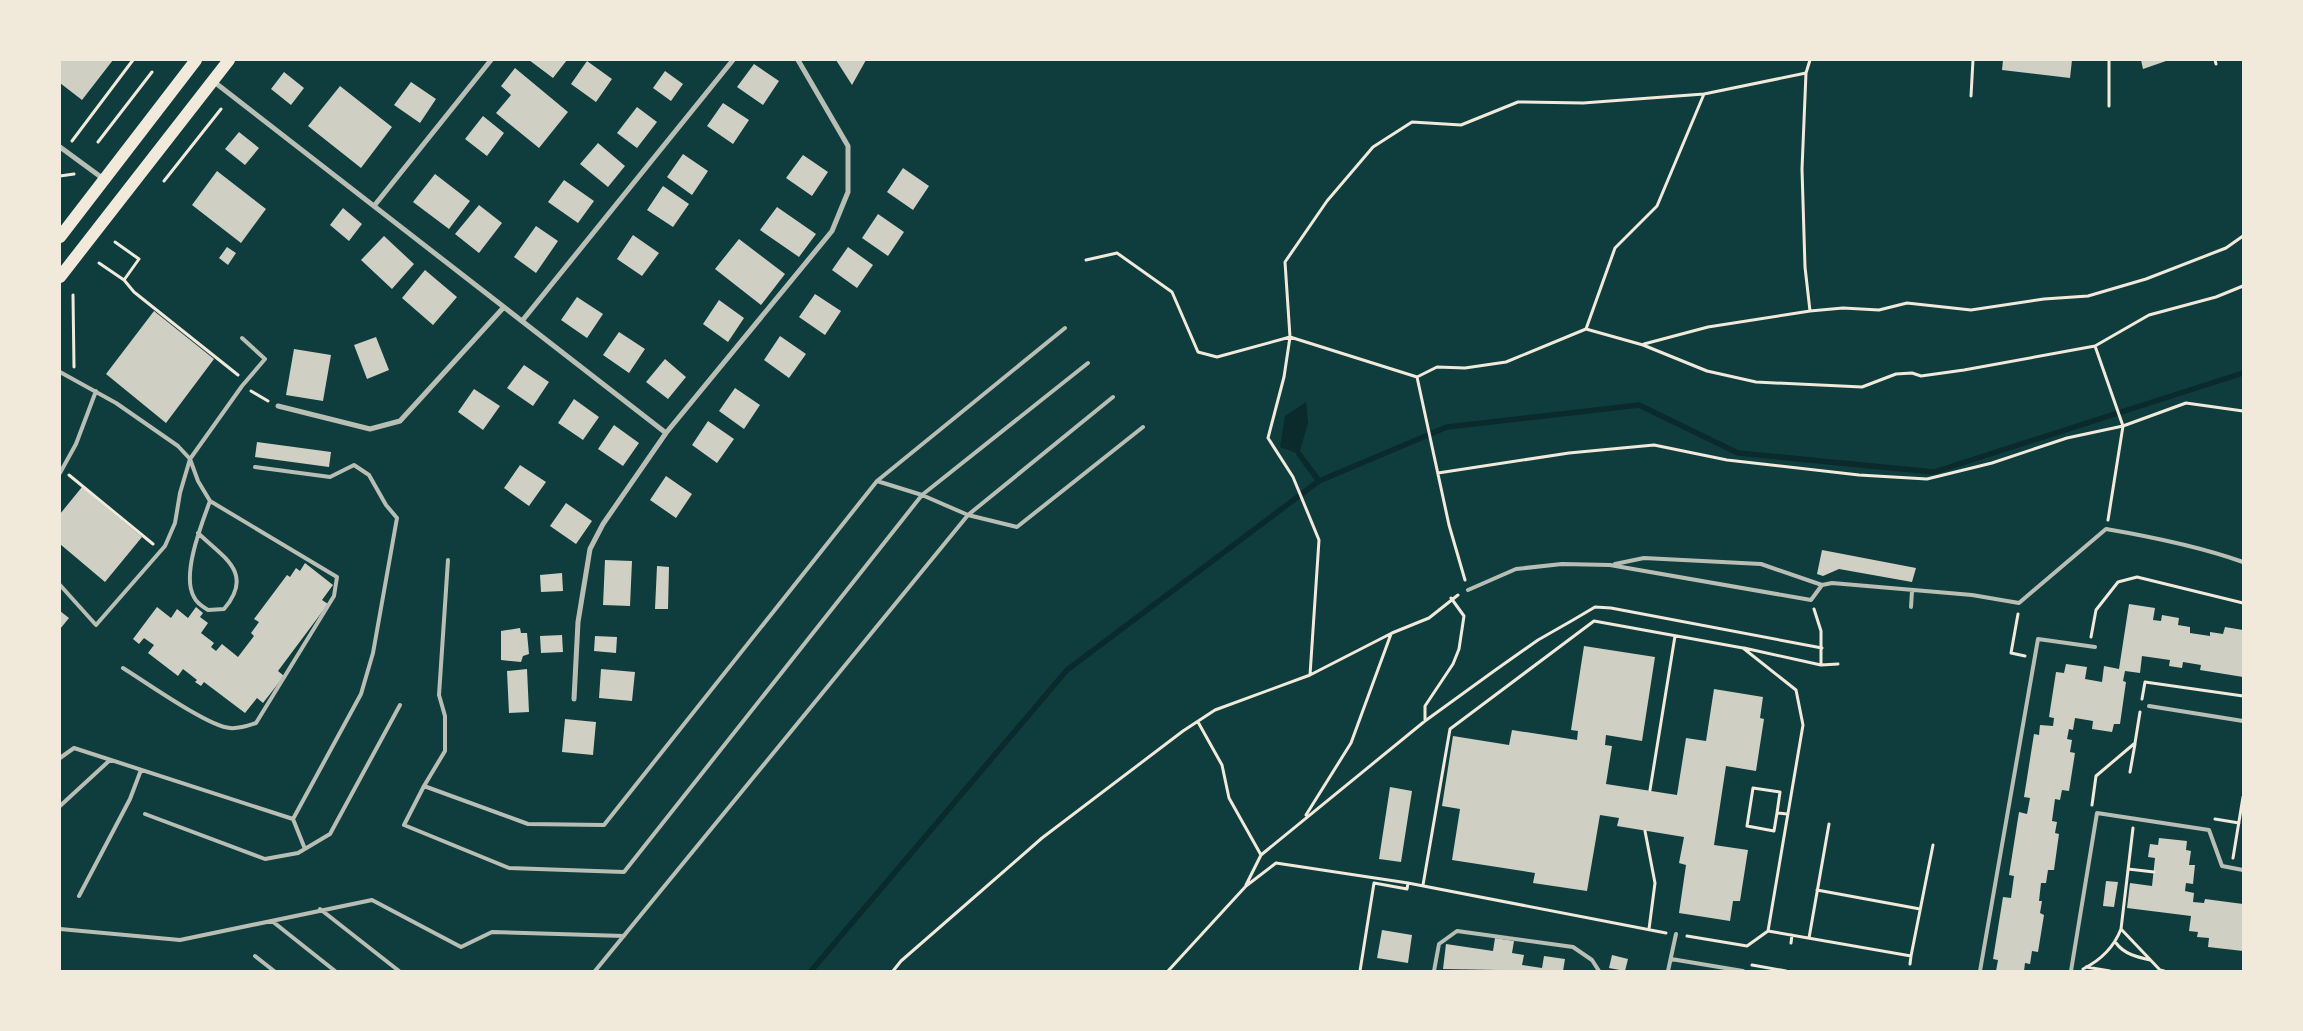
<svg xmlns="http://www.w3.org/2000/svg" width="2303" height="1031" font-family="'Exo 2',sans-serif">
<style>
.water{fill:#0a2a2b}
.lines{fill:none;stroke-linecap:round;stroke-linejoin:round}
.stream{stroke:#0a2a2b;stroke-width:5.5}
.building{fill:#cfcfc3}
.path{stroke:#f1e9da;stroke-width:3}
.service{stroke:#b8beb3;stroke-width:4}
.minor{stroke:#b8beb3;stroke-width:5}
.primary{stroke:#f1e9da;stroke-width:12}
</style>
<rect width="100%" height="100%" fill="#0f3d3e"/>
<path class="water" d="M1306 402 1308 423 1299 454 1280 447 1285 416Z"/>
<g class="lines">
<path class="stream" d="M1299 454 1319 481
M811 971 1067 670 1319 481 1447 427 1639 405 1738 453 1934 472 2243 373"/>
</g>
<path class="building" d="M60 60H113L82 100 60 83Z
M529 60H567L553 78Z
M836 60H866L852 85Z
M2003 60H2072L2070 78 2002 70Z
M2141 60H2169L2143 69Z
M587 61 612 79 596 102 571 84Z
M754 64 779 81 763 105 737 87Z
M515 68 568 112 539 148 496 113 511 95 501 86Z
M665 71 683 84 671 101 653 88Z
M284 72 304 88 291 105 271 89Z
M411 82 436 99 420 123 394 105Z
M340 86 392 127 361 168 308 126Z
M723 103 749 120 733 144 707 126Z
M637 107 657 122 637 148 617 133Z
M483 116 504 133 487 156 465 139Z
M239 132 259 148 245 165 225 149Z
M598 143 625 166 608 187 580 164Z
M683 154 708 171 692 195 667 177Z
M803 155 828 172 812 196 786 178Z
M903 168 929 186 913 210 887 192Z
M217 171 266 209 241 243 192 205Z
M435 174 470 201 449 229 413 202Z
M564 180 594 201 578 223 548 202Z
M663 186 689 204 673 227 647 210Z
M479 205 502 223 479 253 455 234Z
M777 207 816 234 799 257 760 230Z
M343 208 362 224 349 241 330 225Z
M878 214 904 232 888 256 862 238Z
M536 226 558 241 536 273 514 257Z
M633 235 659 253 642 276 617 259Z
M384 236 414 264 392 289 361 260Z
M739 239 785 274 761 305 715 269Z
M227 247 236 253 228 265 219 258Z
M848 247 873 265 857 288 832 270Z
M425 270 457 297 433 325 402 298Z
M815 294 841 311 825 335 799 317Z
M577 297 603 314 587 338 561 320Z
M719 300 744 318 728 342 703 324Z
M154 311 214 359 166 423 106 374Z
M619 332 645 349 629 373 603 355Z
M780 336 806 354 789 378 764 360Z
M376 337 389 370 367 379 354 345Z
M294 349 331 355 323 401 286 395Z
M665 359 686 377 668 399 646 382Z
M524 365 549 382 533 406 507 388Z
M735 388 760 405 744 429 719 411Z
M474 389 500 406 483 430 458 412Z
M574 399 599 417 583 440 558 423Z
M708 421 734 439 717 463 692 445Z
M614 425 639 443 623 466 598 449Z
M257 442 331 452 329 467 255 457Z
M520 465 546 482 529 506 504 488Z
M666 476 692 494 676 518 650 500Z
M82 487 142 537 105 582 60 544V514Z
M566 503 592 521 576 544 550 526Z
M1822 550 1916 568 1912 582 1839 569 1823 576 1817 574Z
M605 560 632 561 630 606 603 605Z
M305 563 333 585 322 600 328 604 278 671 284 676 263 703 257 698 245 713 204 682 201 686 195 682 197 680 183 669 178 676 148 653 154 645 144 638 139 644 133 639 157 607 171 618 177 609 188 618 196 607 203 613 200 617 208 623 201 633 214 643 211 647 216 651 222 644 238 657 254 636 251 633 259 622 254 619 287 575 290 577 296 568 300 571Z
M657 566 669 567 668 609H655Z
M562 573 563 591 541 592 540 575Z
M2129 604 2155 608 2153 620 2161 621 2162 615 2179 618 2178 625 2190 627V633L2210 636V632L2223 634 2225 627 2243 630V677L2200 670 2201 665 2183 662 2182 668 2169 666 2170 660 2142 656 2140 673 2125 671 2123 681 2126 682 2120 724H2114L2112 732 2092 729 2093 721 2075 718 2073 730 2069 729 2067 739 2072 740 2070 752 2075 753 2069 791 2062 790 2060 800 2055 799 2052 821 2057 822 2055 833 2059 834 2054 870H2048L2046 883H2041L2039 901H2042L2040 913 2044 915 2038 952 2032 951 2030 964 2025 963 2024 971H1996L1998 960 1993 959 2003 897 2011 898 2014 876 2009 875 2019 812 2027 814 2030 798 2024 797 2034 734 2039 735 2040 725 2053 726 2054 718 2049 717 2056 672 2064 673 2066 664 2087 667 2085 679 2102 682 2104 666 2119 669Z
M60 611 69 618 60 629Z
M520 628 521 633H527L529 654 523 656 521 662 501 660V631Z
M562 635 563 652 541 653 540 636Z
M595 636 617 637 616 653 594 651Z
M1584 646 1655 657 1642 741 1606 735 1605 745 1612 746 1606 784 1677 795 1686 738 1706 741 1714 689 1763 697 1760 718 1764 719 1756 771 1726 766 1714 845 1748 850 1740 901H1733L1730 921 1679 913 1686 865 1679 863 1684 837 1617 826 1619 818 1600 815 1587 891 1533 883 1535 873 1452 860 1460 809 1442 806 1453 736 1509 745 1512 730 1577 740 1578 731 1571 730Z
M527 669 529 712 509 713 507 671Z
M601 669 635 672 632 701 599 698Z
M565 719 596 722 593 755 562 752Z
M1390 787 1412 791 1401 862 1379 859Z
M2159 838 2187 841 2186 850 2191 851 2189 865H2195L2193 884 2186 883 2185 891 2194 893 2193 902 2204 903 2205 899 2243 904V951L2208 947 2209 938 2197 937 2198 932 2189 931 2191 916 2127 908 2130 883 2152 886 2155 858 2148 857 2150 844 2158 845Z
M2106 881 2118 882 2114 907 2103 906Z
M1382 930 1412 935 1408 963 1377 958Z
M1495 938 1514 941 1512 953 1524 955 1522 965 1542 968 1544 956 1565 959 1563 971 1443 969 1446 944 1493 951Z
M1612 955 1628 959 1625 971 1609 968Z"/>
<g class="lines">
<path class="path" d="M1810 60 1806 73 1802 169 1805 267 1810 311
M2215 60 2216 64
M1971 96 1973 60
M2109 106V60
M72 141 133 60
M98 142 152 72
M60 176 74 174
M164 181 221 109
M1086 260 1117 253 1172 292 1198 352 1217 357 1290 337 1417 377 1437 367 1465 368 1506 362 1586 329 1643 345 1707 371 1756 382 1862 387 1896 374 1912 373 1921 376 1964 370 2095 346 2149 315 2216 297 2243 286
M99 263 124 280 139 259 115 242
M124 280 134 292 238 375
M73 295 74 367
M1586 329 1615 248 1657 206 1704 94 1806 73
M1644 344 1708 327 1810 311 1843 308 1879 310 1907 303 1971 310 2044 299 2088 296 2146 279 2226 248 2243 236
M2095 346 2123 426 2186 403 2243 411
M1417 377 1449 525 1465 580
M251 391 268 401
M1438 473 1569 453 1654 445 1727 460 1859 475 1927 479 1992 463 2067 438 2123 426 2108 520
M69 475 153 544
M1814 609 1821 631V665
M2018 614 2011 653 2025 656
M2091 637 2096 610 2118 582 2137 577 2243 603
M1744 648 1821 665 1838 664
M1310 675 1319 540 1293 477 1268 438 1284 377 1290 337 1285 262 1327 201 1373 147 1412 122 1461 125 1518 102 1583 103 1704 94
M2142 699 2145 682 2243 696
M1425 721V706L1453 664 1459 649 1464 616 1451 598
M1198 722 1222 765 1229 798 1261 855
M2130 772 2135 744
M1650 790 1675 636
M2092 805 2096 776 2135 743 2140 712
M1777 813 1774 831 1747 826 1753 788 1780 792 1777 813 1787 814
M1306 815 1351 743 1391 634
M2215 819 2239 823
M2133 828 2121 929 2160 970 2164 971
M1645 831 1655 883 1649 929
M2233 858 2243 797
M2128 869 2154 872
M1246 885 1261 855 1425 721 1494 671 1538 640 1573 620 1595 607 1611 608 1822 648
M1423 885 1450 729 1594 621 1743 648 1796 690 1803 725 1768 931 1747 946 1687 936
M1817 890 1920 909
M1768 931 1911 956 1933 845
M1809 938 1829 824
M1791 943 1792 935
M2116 943C2124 954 2137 957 2150 960
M1910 964 1911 956
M1752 965 1786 971
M2086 967 2110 971
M2083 969C2101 960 2114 947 2121 929
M893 971 901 961 1042 838 1183 731 1215 710 1310 675 1392 633 1429 618 1458 595
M1168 971 1246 886 1276 863 1408 883 1666 933
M1360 971 1374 883 1407 889 1408 883"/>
<path class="service" d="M1065 328 877 481 604 825 528 824 424 786 404 825 509 868 624 872 922 495 1088 363
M60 372 116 403 178 446 190 459 198 481 210 501 337 577 334 596 256 723C247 726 239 729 230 728 209 727 144 681 123 668
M60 473 76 444 96 391
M877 481 922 495 968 515 1017 527 1143 427
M198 533C223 557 255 573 224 609L208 610C203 607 196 602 194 597 181 575 202 523 210 501
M1615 564 1644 558 1761 564 1822 585
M60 585 96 625 165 546 175 523 180 493 190 459 242 386 265 359 242 338
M1468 590 1516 569 1562 564 1610 565 1811 600 1822 585 1832 583 1972 595 2019 603 2106 529C2153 537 2198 546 2243 562
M1911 607 1912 591
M2149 706 2243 721
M60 758 74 748 293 819 361 694 373 653 397 518 386 505 369 475 354 465 330 477 255 467
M424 786 445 751V716L439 695 448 560
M60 806 110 760
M145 814 265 859 298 853 330 834 400 705
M293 819 305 849
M79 896 130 799 141 770
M320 909 399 971
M272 921 335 971
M60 929 180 940 372 900 461 947 492 932 624 936
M255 956 274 971
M1671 959 1743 971
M595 971 968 515 1113 397
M1434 971 1439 944 1457 931 1573 947 1592 960 1599 971
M1668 971 1676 934
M1980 971 2038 639 2095 647
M2071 971 2097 813 2209 830 2222 866 2243 870"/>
<path class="minor" d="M213 81 666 433
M60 147 105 180
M374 206 491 60
M522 321 733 60
M278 406 370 429 400 421 504 307
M574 699 578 622 590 549 603 524 666 433 832 231 848 192V146L798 60"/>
<path class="primary" d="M60 237 196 60
M60 277 229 60"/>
</g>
<rect width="2303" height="1031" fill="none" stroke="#f1e9da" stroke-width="122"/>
</svg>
